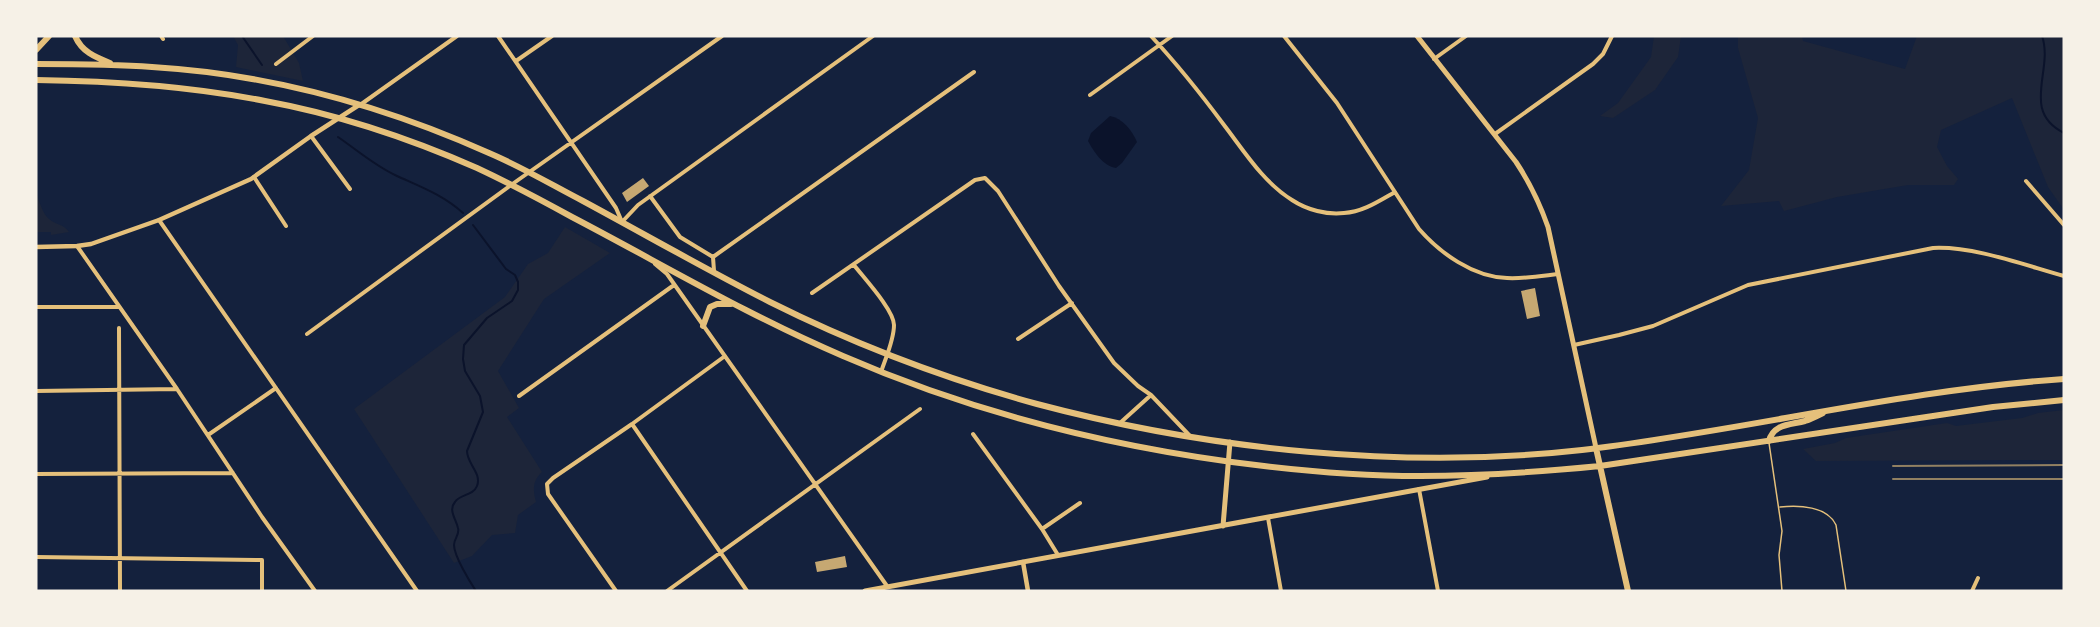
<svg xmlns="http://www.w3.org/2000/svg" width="2100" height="627" font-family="Karla,sans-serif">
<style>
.green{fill:#1d2539}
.water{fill:#0b132b}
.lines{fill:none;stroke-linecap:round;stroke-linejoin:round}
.stream{stroke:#0b132b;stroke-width:2}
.building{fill:#c6a872}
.service{stroke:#e5c07b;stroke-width:1.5}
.minor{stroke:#e5c07b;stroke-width:4}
.tertiary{stroke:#e5c07b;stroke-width:4.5}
.secondary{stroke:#e5c07b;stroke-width:5}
.primary{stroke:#e5c07b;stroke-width:6}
.rail{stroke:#918062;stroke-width:2}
</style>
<rect width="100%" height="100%" fill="#14213d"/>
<path class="green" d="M233 36H283L299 63 303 81 236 67 238 45Z
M1654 36H1681L1678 57 1655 90 1613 118 1600 116 1618 103 1651 57Z
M1738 36H1802L1803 41 1905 69 1917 36H2064V210L2048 187 2012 98 1941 130 1937 147 1947 166 1958 179 1954 185H1908L1837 197 1784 211 1779 201 1721 206 1749 170 1758 118 1738 48Z
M36 192C39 200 42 213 49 219 56 225 64 224 69 232L51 235V232H36Z
M565 227 610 253 544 299 498 371 519 408 507 417 542 472C532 481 533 491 536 502L518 515 515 533 492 535 472 556 454 563 354 409 505 297 528 264 548 253Z
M2064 410V460L1816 461 1803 449 1835 443 1846 438 1947 423 1956 426 2022 418 2038 413Z"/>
<path class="water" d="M1110 116C1122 118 1132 130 1137 142L1122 163 1116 168C1103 166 1094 152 1088 141L1091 133Z"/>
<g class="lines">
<path class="stream" d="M242 36 262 65
M2042 36C2054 70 2020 111 2064 133
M338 137C357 150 375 166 397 176 421 187 443 195 463 213
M473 225 506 269 515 275 518 282V290L512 301 487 318 464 345 463 359 465 371 480 396 483 412 467 451C467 464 482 473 477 486 473 496 460 494 455 502 448 510 456 519 458 528 460 535 454 538 454 545 454 556 470 582 476 591"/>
</g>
<path class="building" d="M643 178 649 186 627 202 622 193Z
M1535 288 1540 316 1527 319 1521 291Z
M845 556 847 567 817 572 815 562Z"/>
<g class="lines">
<path class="service" d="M1769 443 1782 531 1779 555 1782 591
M1780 507C1799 505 1827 506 1836 525L1846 591"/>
<path class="minor" d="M161 36 163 39
M498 36 616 208 622 222 638 205 873 36
M1151 36C1177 64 1201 94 1224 125 1244 151 1263 182 1292 200 1307 210 1327 215 1344 213 1363 212 1379 201 1395 192
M1284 36 1337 103 1419 229C1440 253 1473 277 1507 278 1523 279 1541 276 1558 274
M1434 59 1466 36
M516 61 552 36
M276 64 313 36
M1090 95 1172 36
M360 105 457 36
M1495 134 1593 64 1603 54 1612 36
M311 136 350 189
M254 177 286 226
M2026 181 2064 225
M650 196 680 237 713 257
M159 220 417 591
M77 246 177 389 262 517 315 591
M655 264 667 274 887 586
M854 265C863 277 894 310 894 325 894 340 886 357 881 372
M714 271 713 257 974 72
M812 293 975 180 985 178 998 191 1059 286 1114 363 1138 386 1151 395 1190 436
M36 307H119
M119 328 120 591
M307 334 511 185 722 36
M1018 339 1072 303
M1574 345 1619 335 1653 326 1748 285 1933 248C1974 246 2024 265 2064 276
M36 391 177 389
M519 396 674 285
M1120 423 1151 395
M632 424 747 591
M973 434 1042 529 1058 555
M208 435 276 388
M36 474 233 473
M1419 489 1438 591
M1268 518 1281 591
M1042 529 1080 503
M36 557 262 560V591
M616 591 548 494 547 484 553 478 632 424 725 356
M667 591 920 409
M1972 591 1978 578"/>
<path class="tertiary" d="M36 247 77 246 91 244 159 220 251 179 311 136 359 105
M1023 562 1028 591"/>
<path class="secondary" d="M1417 36 1516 162C1530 183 1540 204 1548 227L1596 448
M1223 526 1230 442
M865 591 1487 477"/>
<path class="primary" d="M75 36C82 52 95 57 110 63
M36 50 49 36
M36 64C75 64 114 64 152 67 268 74 384 106 489 153 522 167 552 185 583 201 646 235 707 270 770 302 854 344 946 379 1037 404 1210 450 1404 470 1582 450 1743 431 1902 390 2064 379
M36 80C113 81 190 86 265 101 336 114 411 139 477 168 509 183 541 200 572 217 662 264 749 316 843 356 976 414 1119 449 1264 466 1315 472 1367 476 1420 476 1480 476 1540 472 1600 466L1993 407 2064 400
M703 326 710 307 717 304H731
M1769 441C1773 424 1790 425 1805 421 1811 419 1817 416 1823 413
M1596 448 1628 591"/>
<path class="rail" d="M1893 466 2064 465
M1893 479H2064"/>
</g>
<rect width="2100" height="627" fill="none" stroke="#f6f1e7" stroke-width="75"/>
</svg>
